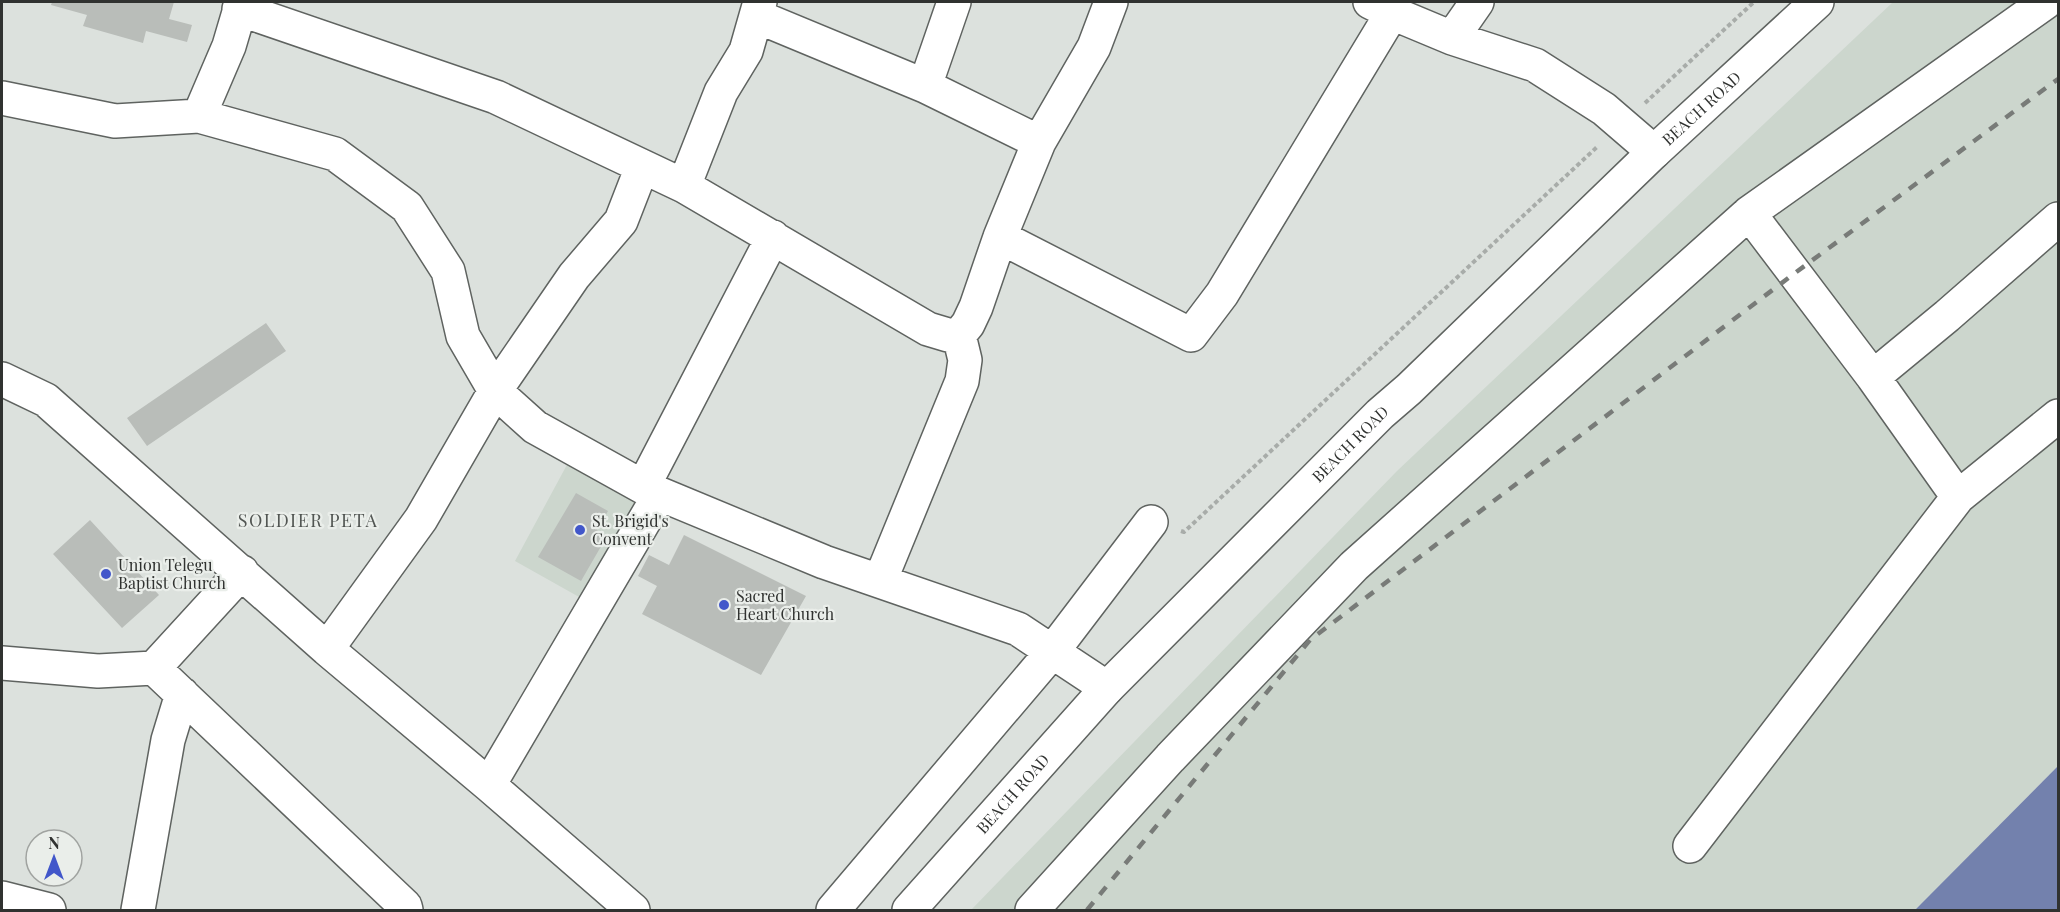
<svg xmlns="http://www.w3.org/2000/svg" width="2060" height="912" font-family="'Playfair Display',serif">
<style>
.built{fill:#ccd6cd}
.water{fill:#7381ad}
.building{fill:#b9bdb9}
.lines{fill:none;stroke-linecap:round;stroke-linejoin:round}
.minor-casing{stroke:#5f6360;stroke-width:36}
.major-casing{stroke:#5f6360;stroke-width:36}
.path{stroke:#a8aca9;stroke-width:4;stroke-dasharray:4.5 3;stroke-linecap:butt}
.minor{stroke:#fff;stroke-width:33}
.major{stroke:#fff;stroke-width:33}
.rail{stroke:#787b78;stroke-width:4.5;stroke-dasharray:10 10;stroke-linecap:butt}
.poi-dot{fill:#4257ca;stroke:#eaeeea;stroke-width:2}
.labels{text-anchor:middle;stroke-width:4.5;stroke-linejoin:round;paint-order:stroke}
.street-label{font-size:16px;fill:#303230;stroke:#eaeeea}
.poi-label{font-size:16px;fill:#303230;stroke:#eaeeea;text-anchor:start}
.neighbourhood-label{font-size:18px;letter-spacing:1.5px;fill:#525653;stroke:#eaeeea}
</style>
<rect width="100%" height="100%" fill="#dce1dd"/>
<path class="built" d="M1893 2H2058V766L1915 910H971L1397 471Z
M569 461 646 500 588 602 515 561Z"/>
<path class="water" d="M2058 766V910H1915Z"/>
<path class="building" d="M52 2H174L169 19 192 25 187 42 146 31 143 43 83 26 87 15 51 5Z
M266 323 286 351 147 446 127 418Z
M576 493 608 511 597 530 607 536 581 581 538 557Z
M90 520 159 595 122 628 53 554Z
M684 535 806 596 761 675 642 614 657 586 638 576 649 555 669 565Z"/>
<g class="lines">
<defs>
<path id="minor" d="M1370 2 1392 13 1452 38 1535 65 1604 109 1654 152
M239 9 496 97 684 186 928 329 948 335H959L968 324 976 307 1000 237 1039 142 1094 47 1111 2
M756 16 925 86 1039 142
M1452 38 1477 2
M925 86 954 2
M2 98 115 121 199 116 229 46 242 2
M199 116 335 154 407 207 448 271 463 336 495 391 535 427 643 487 824 562 1018 629 1107 688
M684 186 721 92 746 51 760 2
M1749 213 1873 377 1958 497
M1000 237 1191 335 1222 294 1392 13
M1873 377 1947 316 2058 219
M2 379 46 400 327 649 489 785 633 910
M643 487 773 237
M880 581 962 381 965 360 959 335
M327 649 421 519 495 391 574 276 621 221 642 167
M2 663 98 671 154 668 242 572
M154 668 405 906 406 910
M489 785 660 494
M1690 846 1958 497 2058 416
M2 898 49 910
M138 910 168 740 182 694
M833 910 1052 652 1151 522
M1032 910 1170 758 1354 566 1749 213 2046 2"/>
<g id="major">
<path id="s1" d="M909 910 1107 688 1380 414 1409 389 1654 152 1817 2"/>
</g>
</defs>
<use href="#minor" class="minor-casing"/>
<use href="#major" class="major-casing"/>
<path class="path" d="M1645 103 1754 2
M1181 531 1184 532 1597 147"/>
<use href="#minor" class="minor"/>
<use href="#major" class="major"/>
<path class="rail" d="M1087 910 1310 640 1795 273 2058 79"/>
</g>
<g class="poi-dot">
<circle cx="580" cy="530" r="6"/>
<circle cx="106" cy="574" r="6"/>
<circle cx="724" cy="605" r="6"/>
</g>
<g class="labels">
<g class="street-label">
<text dy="6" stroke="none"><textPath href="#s1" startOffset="1128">BEACH ROAD</textPath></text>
<text dy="6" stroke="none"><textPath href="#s1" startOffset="642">BEACH ROAD</textPath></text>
<text dy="6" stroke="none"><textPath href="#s1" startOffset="156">BEACH ROAD</textPath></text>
</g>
<g class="poi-label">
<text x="592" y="527">St. Brigid's<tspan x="592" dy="18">Convent</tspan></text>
<text x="118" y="571">Union Telegu<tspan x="118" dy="18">Baptist Church</tspan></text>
<text x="736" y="602">Sacred<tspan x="736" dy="18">Heart Church</tspan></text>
</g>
<g class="neighbourhood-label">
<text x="308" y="527">SOLDIER PETA</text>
</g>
</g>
<rect width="2060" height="912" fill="none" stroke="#303230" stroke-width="6"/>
<g transform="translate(54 858)"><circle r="28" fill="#eaeeea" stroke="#a0a3a0" stroke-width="1.5"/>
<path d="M0-4.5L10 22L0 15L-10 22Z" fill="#4257ca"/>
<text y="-9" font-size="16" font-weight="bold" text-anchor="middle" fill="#303230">N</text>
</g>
</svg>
